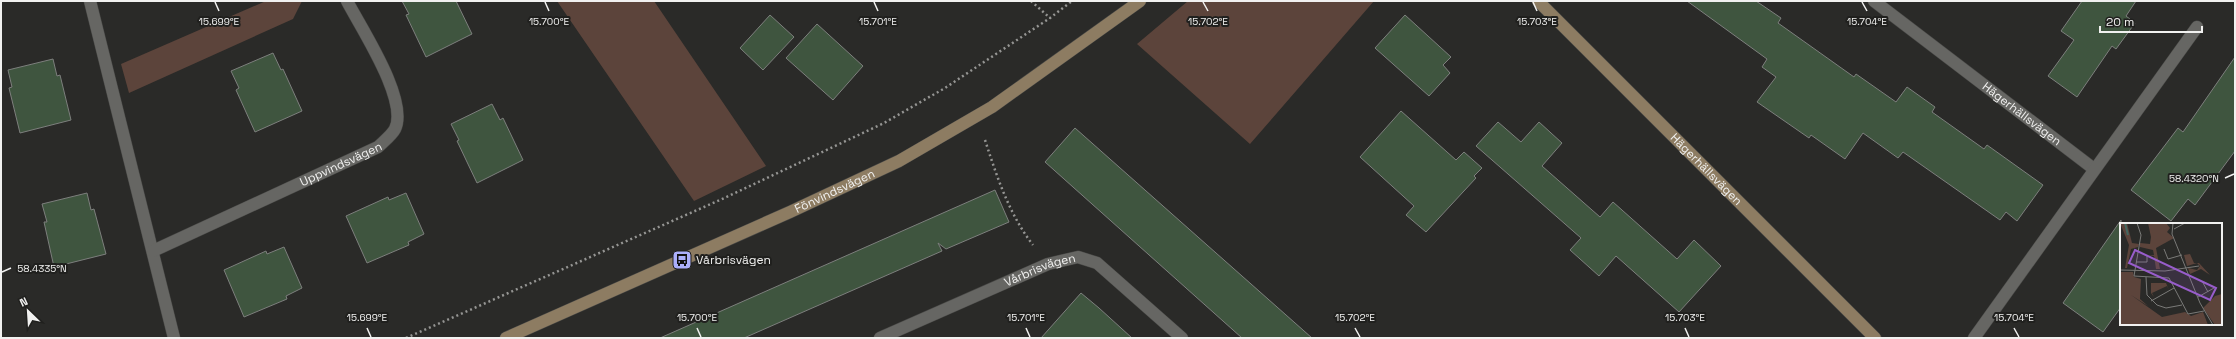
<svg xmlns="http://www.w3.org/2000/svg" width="2236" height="339" font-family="'Space Grotesk',sans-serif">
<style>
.green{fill:#5c443b}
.building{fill:#3f553f;stroke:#7d7f7d}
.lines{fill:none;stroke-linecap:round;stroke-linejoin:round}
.street-casing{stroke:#484846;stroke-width:13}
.secondary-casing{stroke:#484846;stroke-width:13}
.path{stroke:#959593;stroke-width:2.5;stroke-dasharray:2 3;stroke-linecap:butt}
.street{stroke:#666663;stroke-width:12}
.secondary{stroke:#8d7c62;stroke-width:12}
.ticks{fill:none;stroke:#f1f1f0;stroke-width:1.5}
.labels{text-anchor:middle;stroke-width:4;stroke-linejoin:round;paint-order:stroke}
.street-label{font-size:12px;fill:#f1f1f0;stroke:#20201e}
.poi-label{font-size:12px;fill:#f1f1f0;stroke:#20201e;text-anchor:start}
.inset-river{fill:none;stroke:#446961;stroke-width:2}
.inset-road{fill:none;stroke:#7a7a78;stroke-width:1}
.view{fill:#985dcb;fill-opacity:0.15;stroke:#985dcb;stroke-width:2}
.inset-edge{fill:none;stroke:#f1f1f0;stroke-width:2}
.ticks-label{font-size:10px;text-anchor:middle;fill:#f1f1f0;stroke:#20201e;stroke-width:4;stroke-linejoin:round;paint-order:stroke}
</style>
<rect width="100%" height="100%" fill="#2a2a28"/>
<path class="green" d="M266 1H302L293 19 129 93 121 64Z
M557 1H654L766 166 694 201Z
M1188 1H1374L1250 144 1137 44Z"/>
<path class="building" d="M402 1H456L472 34 426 57 406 15 409 14Z
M1687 1H1756L1781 18 1778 23 1854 77 1856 74 1896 102 1907 87 1935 107 1932 112 1984 149 1987 145 2043 185 2017 221 2006 212 2000 220 1903 152 1898 158 1863 133 1845 159 1811 135 1809 138 1757 102 1776 77 1762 67 1767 59Z
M2082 1H2136L2126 16 2135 23 2116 49 2112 46 2077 97 2048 76 2074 40 2061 31Z
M770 15 794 37 763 70 740 48Z
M1405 15 1451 57 1443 65 1450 73 1429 96 1375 48Z
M817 24 863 66 833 100 786 58Z
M273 53 281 70 283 69 302 111 255 132 236 90 239 88 231 71Z
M2235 57V151L2195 205 2188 199 2171 221 2131 190 2178 128 2183 132Z
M53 59 57 76 60 75 71 120 20 133 9 88 12 87 8 70Z
M492 104 500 120 503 118 523 160 477 183 457 141 459 140 451 124Z
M1401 111 1456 160 1464 152 1482 168 1474 176 1476 178 1426 232 1406 215 1414 206 1360 157Z
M1498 122 1521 142 1539 122 1562 143 1542 166 1600 217 1613 202 1677 259 1694 240 1721 266 1679 312 1616 256 1599 276 1570 250 1581 238 1476 146Z
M1075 128 1207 245 1312 338H1242L1045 162Z
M995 190 1009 222 946 249 938 243 942 251 744 338H660Z
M87 193 91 210 94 209 106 254 54 267 44 222H47L42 204Z
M406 193 424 234 408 242 409 245 367 263 346 216 388 197 389 200Z
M2121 220V307L2103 332 2063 303Z
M284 247 302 288 286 296 287 299 244 317 224 270 266 251 267 254Z
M1081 293 1099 308 1132 338H1041Z"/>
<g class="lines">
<defs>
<g id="street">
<path d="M90 1 174 338"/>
<path id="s1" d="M1874 1 2094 169"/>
<path id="s2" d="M153 251 378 147C383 142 392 135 395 129 409 100 361 28 347 1"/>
<path id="s3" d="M880 338 1048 264 1078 257 1097 263 1182 338"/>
<path d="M1974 338 2197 27"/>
</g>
<g id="secondary">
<path id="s4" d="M1538 1 1875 338"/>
<path id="s5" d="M506 338 790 212 899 161 992 107 1140 1"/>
</g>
</defs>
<use href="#street" class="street-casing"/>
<use href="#secondary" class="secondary-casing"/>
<path class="path" d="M1031 1 1050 18
M985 140C997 177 1009 214 1033 245
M406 338 720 200 884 123 945 88 1050 18 1072 1"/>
<use href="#street" class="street"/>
<use href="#secondary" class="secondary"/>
</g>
<path class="ticks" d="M215 2 219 11M545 2 549 11M874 2 878 11M1203 2 1208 11M1533 2 1537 11M1862 2 1867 11M2225 178 2234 174M2 272 11 268M367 328 371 337M697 328 701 337M1026 328 1030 337M1355 328 1360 337M1685 328 1689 337M2014 328 2019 337"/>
<defs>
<symbol id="bus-square" viewBox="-11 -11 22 22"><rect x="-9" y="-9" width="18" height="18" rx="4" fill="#abaffb" stroke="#20201e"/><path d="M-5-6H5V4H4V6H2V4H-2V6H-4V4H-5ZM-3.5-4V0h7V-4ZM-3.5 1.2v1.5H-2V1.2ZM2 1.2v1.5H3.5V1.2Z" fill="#111"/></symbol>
</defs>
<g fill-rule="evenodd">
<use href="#bus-square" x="671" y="249" width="22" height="22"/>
</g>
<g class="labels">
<g class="street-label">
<text dy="4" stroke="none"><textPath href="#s1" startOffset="186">Hägerhällsvägen</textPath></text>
<text dy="4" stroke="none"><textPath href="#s2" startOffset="207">Uppvindsvägen</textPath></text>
<text dy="4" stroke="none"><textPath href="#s4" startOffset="238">Hägerhällsvägen</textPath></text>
<text dy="4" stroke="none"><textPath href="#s5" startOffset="360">Fönvindsvägen</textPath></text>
<text dy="4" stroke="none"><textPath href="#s3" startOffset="174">Vårbrisvägen</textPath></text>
</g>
<g class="poi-label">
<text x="696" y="264">Vårbrisvägen</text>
</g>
</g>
<g transform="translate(2120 223)">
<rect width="102" height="102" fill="#2a2a28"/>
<path d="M0 0H7L12 20 19 21 18 24 11 26 7 45H5L9 22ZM28 0H46L50 5 47 9 54 15 36 25 40 46H36L34 33H28L34 32 33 27 20 24V20L30 21 31 14ZM70 31 74 40H79L90 52 81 46 70 51 68 45 77 47 80 43 77 40 67 43 64 32ZM0 49H13L14 54 21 56 20 76 28 83 11 72 42 94 65 89 71 93 83 89 88 102H0ZM29 60H46L49 67 47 63 32 70 34 74 31 70V60ZM102 71V102H95L83 85 95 73Z" fill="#5c443b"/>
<path class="inset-river" d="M5 0 8 12"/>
<path class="inset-road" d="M17 0 21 12 14 53 49 55 68 91 84 88M53 0 52 11 80 80 93 102M54 6 65 0M0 15V30M44 26 48 36 62 32M16 39H27V33M0 47 45 48 79 43M26 54 27 72 37 82 46 85 62 82M82 58 88 69M78 74 94 65M31 78 54 65"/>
<path class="view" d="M15 27 96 65 90 77 9 40Z"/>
<rect width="102" height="102" class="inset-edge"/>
</g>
<g class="ticks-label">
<text x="219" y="25">15.699°E</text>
<text x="549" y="25">15.700°E</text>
<text x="878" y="25">15.701°E</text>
<text x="1208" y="25">15.702°E</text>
<text x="1537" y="25">15.703°E</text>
<text x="1867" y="25">15.704°E</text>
<text x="2194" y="182">58.4320°N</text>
<text x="42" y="272">58.4335°N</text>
<text x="367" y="321">15.699°E</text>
<text x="697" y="321">15.700°E</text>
<text x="1026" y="321">15.701°E</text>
<text x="1355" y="321">15.702°E</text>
<text x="1685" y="321">15.703°E</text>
<text x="2014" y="321">15.704°E</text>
</g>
<rect width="2236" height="339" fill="none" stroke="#f1f1f0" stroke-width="4"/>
<g transform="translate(28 311) rotate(335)" stroke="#20201e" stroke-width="3" paint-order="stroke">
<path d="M0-3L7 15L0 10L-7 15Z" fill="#f1f1f0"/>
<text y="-6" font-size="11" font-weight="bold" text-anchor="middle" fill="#f1f1f0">N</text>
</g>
<path d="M2100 26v6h102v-6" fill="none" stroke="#f1f1f0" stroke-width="2"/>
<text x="2106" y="26" font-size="12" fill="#f1f1f0" stroke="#20201e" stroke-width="3" paint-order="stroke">20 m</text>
</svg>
